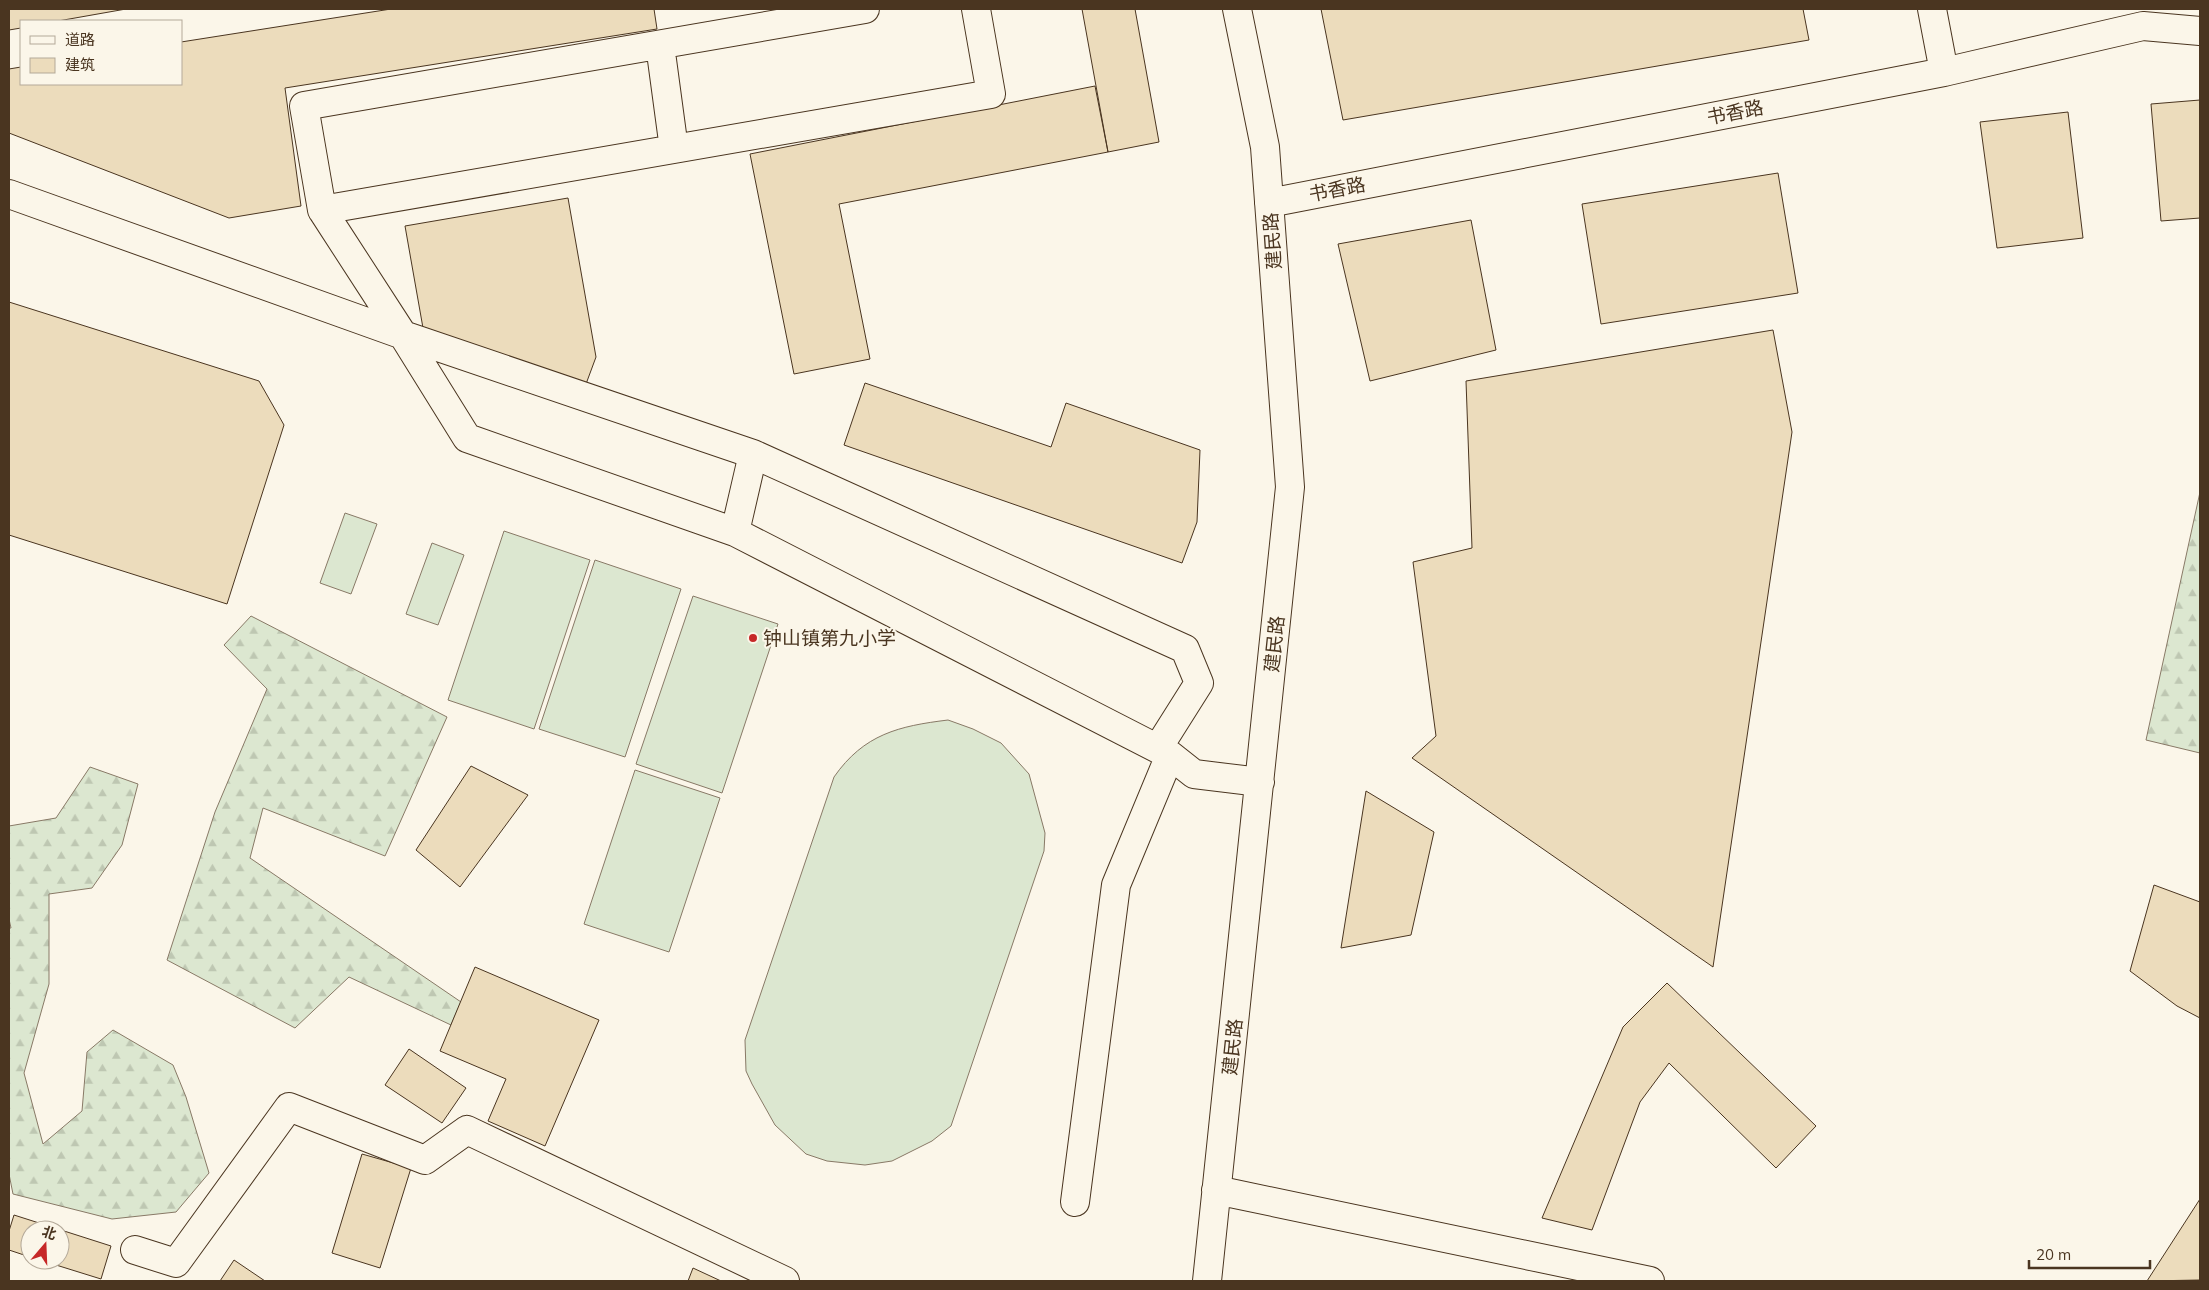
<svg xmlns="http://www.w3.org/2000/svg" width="2209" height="1290" font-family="Mulish,'Noto Sans SC',sans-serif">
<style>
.forest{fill:url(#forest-firs);stroke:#887966}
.pitch{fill:#dce7d0;stroke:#887966}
.building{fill:#ecdcbc;stroke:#4a3520}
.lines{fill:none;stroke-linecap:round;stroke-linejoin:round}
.minor-casing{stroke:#4a3520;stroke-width:30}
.minor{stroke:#fbf6e9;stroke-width:28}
.poi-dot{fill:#c62828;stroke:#fbf6e9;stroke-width:2}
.labels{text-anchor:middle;stroke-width:4;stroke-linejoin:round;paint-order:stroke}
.street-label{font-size:19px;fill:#4a3520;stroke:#fbf6e9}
.poi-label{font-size:19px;fill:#4a3520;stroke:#fbf6e9;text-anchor:start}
</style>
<defs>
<pattern id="forest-firs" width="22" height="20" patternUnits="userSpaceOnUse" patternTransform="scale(1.25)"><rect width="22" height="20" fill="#dce7d0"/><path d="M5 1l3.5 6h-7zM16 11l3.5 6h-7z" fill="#bec7b2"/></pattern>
</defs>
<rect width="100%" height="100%" fill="#fbf6e9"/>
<path class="forest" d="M2200 492V753L2146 740Z
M251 616 447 717 385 856 263 808 250 858 461 1002 451 1025 349 977 295 1028 167 960 215 812 267 689 224 645Z
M90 767 138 784 122 845 92 888 49 894V984L24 1073 43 1144 82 1111 87 1052 113 1030 173 1065 186 1097 209 1173 176 1212 112 1219 13 1194 9 1174V928H11L9 919V826L56 818Z"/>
<path class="pitch" d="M345 513 377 524 351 594 320 583Z
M504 531 590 560 534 729 448 700Z
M432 543 464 555 438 625 406 614Z
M595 560 681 589 625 757 539 729Z
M693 596 778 624 722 793 636 764Z
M948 720 973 729 1001 743 1029 774 1045 833 1044 851 951 1126 932 1141 892 1161 865 1165 827 1161 806 1154 775 1125 752 1084 746 1071 745 1040 834 777C864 734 899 726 948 720Z
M635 770 720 798 669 952 584 924Z"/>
<path class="building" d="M9 9H126L58 21H21V28L9 30Z
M391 9H654L657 29 285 88 301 206 229 218 9 133V69L21 67V84H181V42Z
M1082 9H1135L1159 142 1108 152Z
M1321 9H1803L1809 40 1343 120Z
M1095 86 1108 152 839 204 870 359 794 374 750 154Z
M2200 100V218L2161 221 2151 104Z
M2068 112 2083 238 1997 248 1980 122Z
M1778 173 1798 293 1601 324 1582 204Z
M568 198 596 357 586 384 423 328 405 226Z
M1471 220 1496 350 1370 381 1338 244Z
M9 302 259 381 284 425 227 604 9 535Z
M1773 330 1792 432 1713 967 1412 758 1436 736 1413 562 1472 548 1466 381Z
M865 383 1051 447 1066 403 1200 450 1197 522 1182 563 844 445Z
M471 766 528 795 460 887 416 850Z
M1366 791 1434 832 1411 935 1341 948Z
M2154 885 2200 902V1018L2177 1006 2130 971Z
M475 967 599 1020 545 1146 488 1121 506 1079 440 1051Z
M1667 983 1816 1126 1776 1168 1669 1063 1640 1102 1592 1230 1542 1218 1623 1027Z
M409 1049 466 1088 442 1123 385 1085Z
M362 1154 411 1168 380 1268 332 1253Z
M2200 1199V1280L2147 1281Z
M14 1215 111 1246 101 1279 40 1260H60V1230H30V1257L9 1250V1231Z
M234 1260 265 1281H220Z
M693 1268 721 1281H688Z"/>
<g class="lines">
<defs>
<path id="minor" d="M865 9 304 106 322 210 403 335 753 454 1185 649 1199 683 1158 748
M1932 9 1944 72
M660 45 674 149
M9 194 403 335 467 438 735 532 1170 755 1116 885 1075 1202
M1269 203 1944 72 2143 26 2200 31
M322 210 991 94 976 9
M735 532 753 454
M1170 755 1194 774 1260 782
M1216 1190 1650 1281
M135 1250 176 1263 289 1107 425 1160 467 1130 785 1281
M1207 1281 1290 487 1265 147 1237 9"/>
</defs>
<use href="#minor" class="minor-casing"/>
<use href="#minor" class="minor"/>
</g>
<circle class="poi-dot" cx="753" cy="638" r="5"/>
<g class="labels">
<g class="street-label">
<text transform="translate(1735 112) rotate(-11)" y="7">书香路</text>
<text transform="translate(1337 189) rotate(-11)" y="7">书香路</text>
<text transform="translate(1272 241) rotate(-94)" y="7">建民路</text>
<text transform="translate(1274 644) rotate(-84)" y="7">建民路</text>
<text transform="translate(1232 1047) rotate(-84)" y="7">建民路</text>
</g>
<g class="poi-label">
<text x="763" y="645">钟山镇第九小学</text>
</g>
</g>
<rect width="2209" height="1290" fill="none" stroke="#4a3520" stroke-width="20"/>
<rect x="20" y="20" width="162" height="65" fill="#fbf6e9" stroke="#b4a999"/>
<rect x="30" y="36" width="25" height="8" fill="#fbf6e9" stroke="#b4a999"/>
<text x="65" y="45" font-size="15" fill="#4a3520">道路</text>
<rect x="30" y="58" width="25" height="15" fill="#ecdcbc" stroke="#b4a999"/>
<text x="65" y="70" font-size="15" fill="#4a3520">建筑</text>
<g transform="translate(45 1245) rotate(19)"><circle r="24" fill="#fbf6e9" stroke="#b4a999"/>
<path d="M0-4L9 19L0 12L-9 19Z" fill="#c62828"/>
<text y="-8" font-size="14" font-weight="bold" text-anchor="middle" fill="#4a3520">北</text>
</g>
<path d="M2029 1260v8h121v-8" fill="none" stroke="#4a3520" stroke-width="2.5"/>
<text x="2036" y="1260" font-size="15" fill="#4a3520" stroke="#fbf6e9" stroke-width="4" paint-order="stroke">20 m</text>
</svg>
